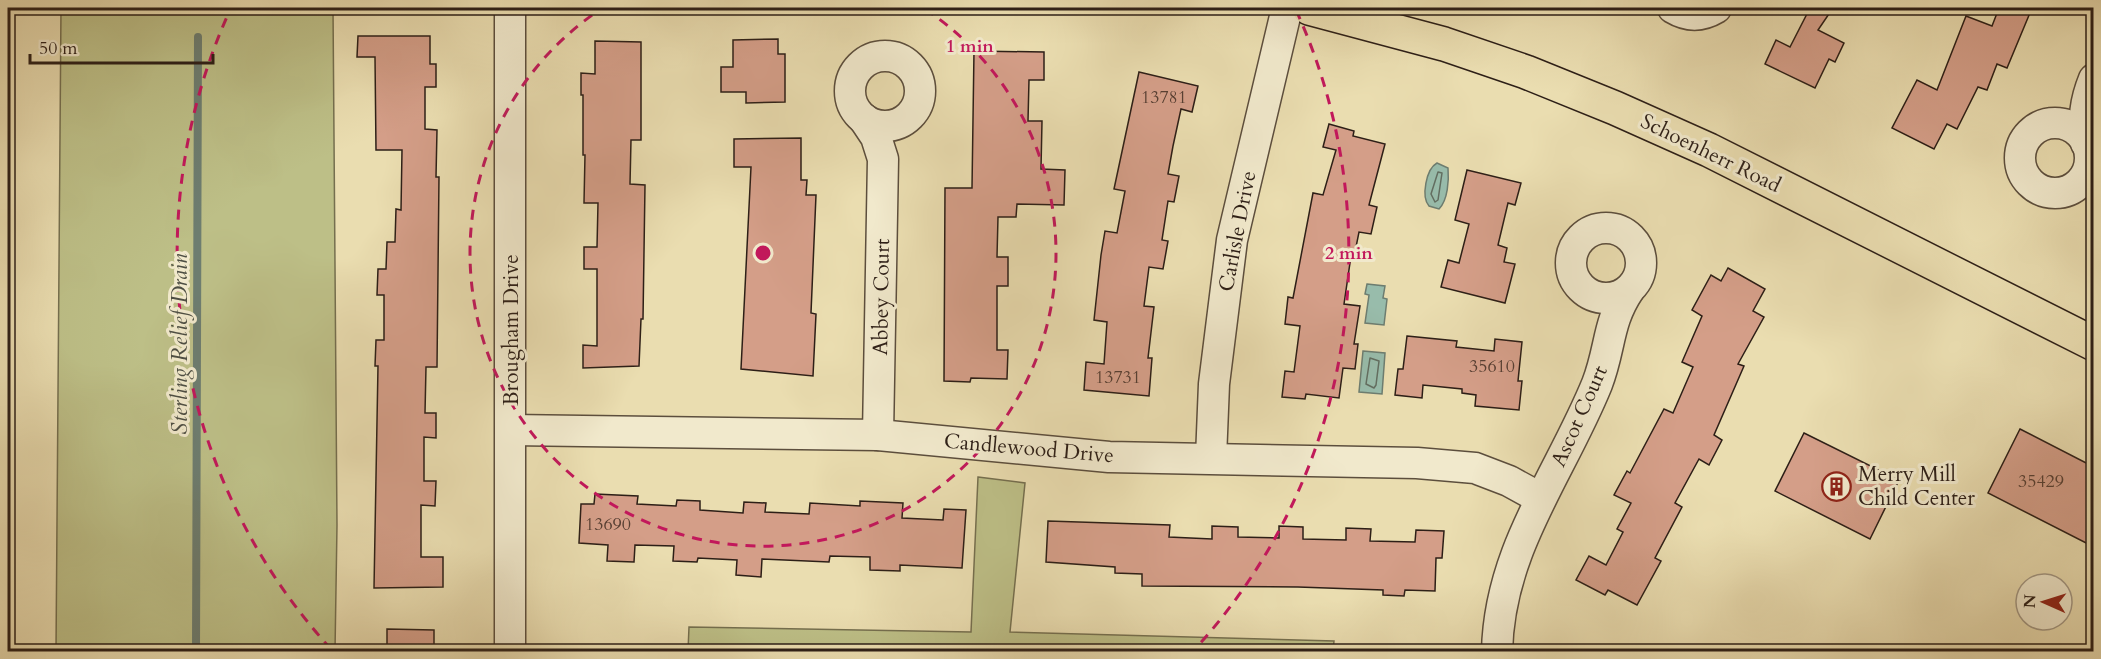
<svg xmlns="http://www.w3.org/2000/svg" width="2101" height="659" font-family="Cardo,serif">
<style>
.green{fill:#bdbf87;stroke:#756f4f;stroke-width:1.5}
.water{fill:#98bcab;stroke:#6d7d70;stroke-width:1.5}
.lines{fill:none;stroke-linecap:round;stroke-linejoin:round}
.shore{stroke:#626e61;stroke-width:1.5}
.stream{stroke:#6d7d70;stroke-width:8}
.building{fill:#d49e88;stroke:#2d1f17;stroke-width:1.5}
.minor-casing{stroke:#5c4e3d;stroke-width:33}
.major-casing{stroke:#2d1f17;stroke-width:36}
.minor{stroke:#f1e9cc;stroke-width:30}
.major{stroke:#eaddb0;stroke-width:33}
.ring{fill:none;stroke:#c2185b;stroke-width:3;stroke-dasharray:10 8}
.labels{text-anchor:middle;stroke-width:6;stroke-linejoin:round;paint-order:stroke}
.number-label{font-size:18px;fill:#573f33}
.street-label{font-size:21px;fill:#2d1f17;stroke:#f1e9cc}
.poi-label{font-size:21px;fill:#2d1f17;stroke:#f1e9cc;text-anchor:start}
.water-label{font-size:22px;font-style:italic;fill:#4d4e43;stroke:#f1e9cc}
.centre{fill:#c2185b;stroke:#f1e9cc;stroke-width:3}
.ring-label{font-size:18px;text-anchor:middle;font-weight:bold;fill:#c2185b;stroke:#f1e9cc;stroke-width:6;stroke-linejoin:round;paint-order:stroke}
</style>
<rect width="100%" height="100%" fill="#eaddb0"/>
<filter id="stains"><feTurbulence type="fractalNoise" baseFrequency=".00333" numOctaves="4"/><feColorMatrix values="0 0 0 0 .2 0 0 0 0 .09 0 0 0 0 .02 0 0 0 .5 -.17"/></filter>
<radialGradient id="worn" r=".72"><stop offset=".6" stop-color="#630" stop-opacity="0"/><stop offset="1" stop-color="#630" stop-opacity=".3"/></radialGradient>
<g class="green">
<polygon points="61,8 333,8 337,525 335,651 56,651"/>
<polygon points="978,477 1025,483 1010,632 1334,641 1333,651 688,651 689,627 971,632"/>
</g>
<g class="water">
<path d="M1437 163 1448 168C1449 180 1448 200 1439 209L1429 206C1421 197 1426 169 1437 163Z"/>
<polygon points="1367,284 1385,286 1383,298 1387,299 1384,325 1365,323 1369,295 1365,294"/>
<polygon points="1363,351 1385,353 1382,394 1359,392"/>
</g>
<g class="lines">
<g class="shore">
<polygon points="1438,172 1442,173 1438,200 1435,202 1431,194"/>
<polygon points="1370,358 1379,361 1376,385 1374,388 1366,384"/>
</g>
<polyline class="stream" points="196,652 198,37"/>
</g>
<g class="building">
<polygon points="1810,8 1833,8 1818,30 1844,43 1835,62 1829,59 1815,88 1765,64 1776,40 1790,47"/>
<polygon points="1999,8 2032,8 2007,68 1997,64 1987,90 1978,87 1957,129 1947,124 1934,149 1892,128 1917,80 1937,90 1966,16 1992,26"/>
<polygon points="358,36 430,36 430,64 436,64 436,87 425,87 425,129 437,130 436,177 439,177 437,367 426,367 425,413 436,413 436,438 424,437 424,481 436,481 435,506 421,505 421,557 443,557 443,587 374,588 378,366 375,366 376,340 384,340 384,295 377,295 378,269 386,269 387,242 395,242 396,209 401,210 402,150 376,150 375,57 357,57"/>
<polygon points="778,39 778,54 785,54 785,102 746,103 746,92 721,92 721,67 733,67 733,40"/>
<polygon points="595,41 641,42 641,140 631,140 630,184 645,185 643,319 641,319 639,366 583,368 583,345 597,346 597,269 584,269 584,247 597,247 598,203 584,203 585,155 583,155 583,95 581,95 581,73 595,74"/>
<polygon points="974,51 1044,52 1044,80 1029,80 1028,121 1042,121 1041,169 1065,170 1064,205 1017,204 1016,217 998,217 997,257 1008,257 1008,286 997,286 997,350 1008,350 1007,379 971,378 970,382 944,381 945,188 972,188"/>
<polygon points="1139,72 1198,86 1192,112 1181,109 1173,146 1168,174 1179,176 1174,202 1168,201 1162,240 1168,241 1163,269 1149,267 1144,306 1154,307 1148,358 1152,358 1149,396 1084,390 1086,362 1104,364 1107,322 1094,320 1101,255 1105,231 1117,233 1125,191 1114,189"/>
<polygon points="1329,124 1354,131 1353,136 1385,144 1369,205 1377,207 1371,234 1359,232 1354,257 1351,256 1344,304 1360,306 1354,344 1358,344 1355,369 1343,368 1339,398 1306,394 1305,399 1282,397 1285,371 1294,372 1300,326 1285,324 1288,297 1293,298 1313,193 1323,195 1336,150 1323,147"/>
<polygon points="801,138 801,180 807,180 806,195 816,195 811,313 816,314 813,376 741,369 751,167 734,167 734,139"/>
<polygon points="1467,170 1521,183 1515,205 1508,203 1498,245 1507,248 1504,262 1515,264 1505,303 1441,287 1448,260 1459,263 1469,224 1455,220"/>
<polygon points="1728,268 1765,289 1753,311 1764,317 1738,364 1744,366 1714,435 1722,440 1709,465 1699,459 1675,503 1682,507 1655,558 1661,561 1637,605 1608,590 1605,595 1576,580 1589,556 1606,565 1623,532 1617,529 1631,503 1614,495 1627,471 1630,473 1664,409 1673,413 1693,367 1682,362 1702,316 1692,310 1711,275 1721,281"/>
<polygon points="1407,336 1457,341 1456,347 1494,351 1495,339 1522,342 1518,381 1522,381 1519,410 1475,406 1476,395 1462,393 1462,389 1423,385 1422,398 1395,395 1398,369 1403,369"/>
<polygon points="2020,429 2094,467 2094,547 1988,493"/>
<polygon points="1804,433 1899,480 1870,539 1775,491"/>
<polygon points="595,494 638,496 637,504 676,506 677,500 700,501 700,510 743,513 744,502 766,503 765,512 809,514 810,503 860,506 860,501 903,503 902,518 943,520 944,509 966,510 962,568 900,565 900,571 870,570 870,557 830,556 829,562 762,559 761,577 736,575 737,560 698,558 697,562 673,561 674,546 635,545 634,562 607,561 608,545 579,543 581,504 594,504"/>
<polygon points="1048,521 1170,525 1169,537 1212,539 1212,526 1238,527 1238,537 1279,538 1279,526 1303,527 1303,539 1346,540 1346,528 1371,529 1370,541 1415,542 1416,530 1444,531 1442,558 1436,558 1435,591 1405,590 1404,596 1383,595 1383,590 1298,587 1142,586 1142,574 1115,573 1115,567 1046,562"/>
<polygon points="387,629 434,630 434,651 387,651"/>
</g>
<g class="lines">
<defs>
<g id="minor">
<polyline points="510,8 510,652"/>
<path d="M1673 8C1688 17 1701 17 1716 8"/>
<circle cx="885" cy="91" r="35"/>
<polyline points="864,119 876,137 883,159 878,435"/>
<circle cx="2055" cy="158" r="35"/>
<path d="M2086 143C2083 119 2085 101 2094 79"/>
<circle cx="1606" cy="263" r="35"/>
<polyline points="511,430 878,435 1109,457 1417,463 1475,468 1509,481 1540,498"/>
<polyline points="1211,458 1214,384 1232,240 1287,8"/>
<path d="M1497 652C1499 549 1560 475 1597 384 1611 348 1607 323 1629 290"/>
</g>
<polyline id="major" points="1309,8 1444,44 1526,72 1615,108 1709,150 2094,344"/>
</defs>
<use href="#minor" class="minor-casing"/>
<use href="#major" class="major-casing"/>
<use href="#minor" class="minor"/>
<use href="#major" class="major"/>
</g>
<g class="ring">
<path d="M925 9A293 293 0 1 1 601 9"/>
<path d="M331 649A586 586 0 0 1 230 10M1296 10A586 586 0 0 1 1195 649"/>
</g>
<defs>
<symbol id="building-ring" viewBox="-11 -11 22 22"><circle r="9.5" fill="#f1e9cc" stroke="#8f2418" stroke-width="1.5"/><path d="M-4-6H4V6H1V3H-1V6H-4ZM-2.5-4.3h1.7v1.8h-1.7ZM.8-4.3h1.7v1.8H.8ZM-2.5-1h1.7V.8h-1.7ZM.8-1h1.7V.8H.8Z" fill="#8f2418"/></symbol>
</defs>
<g fill-rule="evenodd">
<use href="#building-ring" x="1820" y="470" width="33" height="33"/>
</g>
<g class="labels">
<g class="number-label">
<text x="1164" y="103">13781</text>
<text x="1492" y="372">35610</text>
<text x="1118" y="383">13731</text>
<text x="2041" y="487">35429</text>
<text x="608" y="530">13690</text>
</g>
<g class="street-label">
<text transform="translate(1711 153) rotate(26)" y="7">Schoenherr Road</text>
<text transform="translate(1237 231) rotate(-79)" y="7">Carlisle Drive</text>
<text transform="translate(881 297) rotate(-89)" y="7">Abbey Court</text>
<text transform="translate(511 330) rotate(-90)" y="7">Brougham Drive</text>
<text transform="translate(1579 416) rotate(-66)" y="7">Ascot Court</text>
<text transform="translate(1029 448) rotate(5)" y="7">Candlewood Drive</text>
</g>
<g class="poi-label">
<text x="1858" y="481">Merry Mill<tspan x="1858" dy="24">Child Center</tspan></text>
</g>
<g class="water-label">
<text transform="translate(179 344) rotate(-90)" y="8">Sterling Relief Drain</text>
</g>
</g>
<circle cx="763" cy="253" r="9" class="centre"/>
<g class="ring-label">
<text x="970" y="52">1 min</text>
<text x="1349" y="259">2 min</text>
</g>
<rect width="2101" height="659" fill="none" stroke="#eaddb0" stroke-width="30"/>
<rect x="9" y="9" width="2083" height="641" fill="none" stroke="#2d1f17" stroke-width="3"/>
<rect x="15" y="15" width="2071" height="629" fill="none" stroke="#2d1f17" stroke-width="1.5"/>
<g transform="translate(2044 602) rotate(273)"><circle r="28" fill="#f1e9cc" stroke="#a39884" stroke-width="1.5"/>
<path d="M0-4.5L10 22L0 15L-10 22Z" fill="#8f2418"/>
<text y="-9" font-size="16" font-weight="bold" text-anchor="middle" fill="#2d1f17">N</text>
</g>
<path d="M30 54v9h183v-9" fill="none" stroke="#2d1f17" stroke-width="3"/>
<text x="39" y="54" font-size="18" fill="#2d1f17" stroke="#f1e9cc" stroke-width="4.5" paint-order="stroke">50 m</text>
<rect width="100%" height="100%" filter="url(#stains)"/>
<rect width="100%" height="100%" fill="url(#worn)"/>
</svg>
